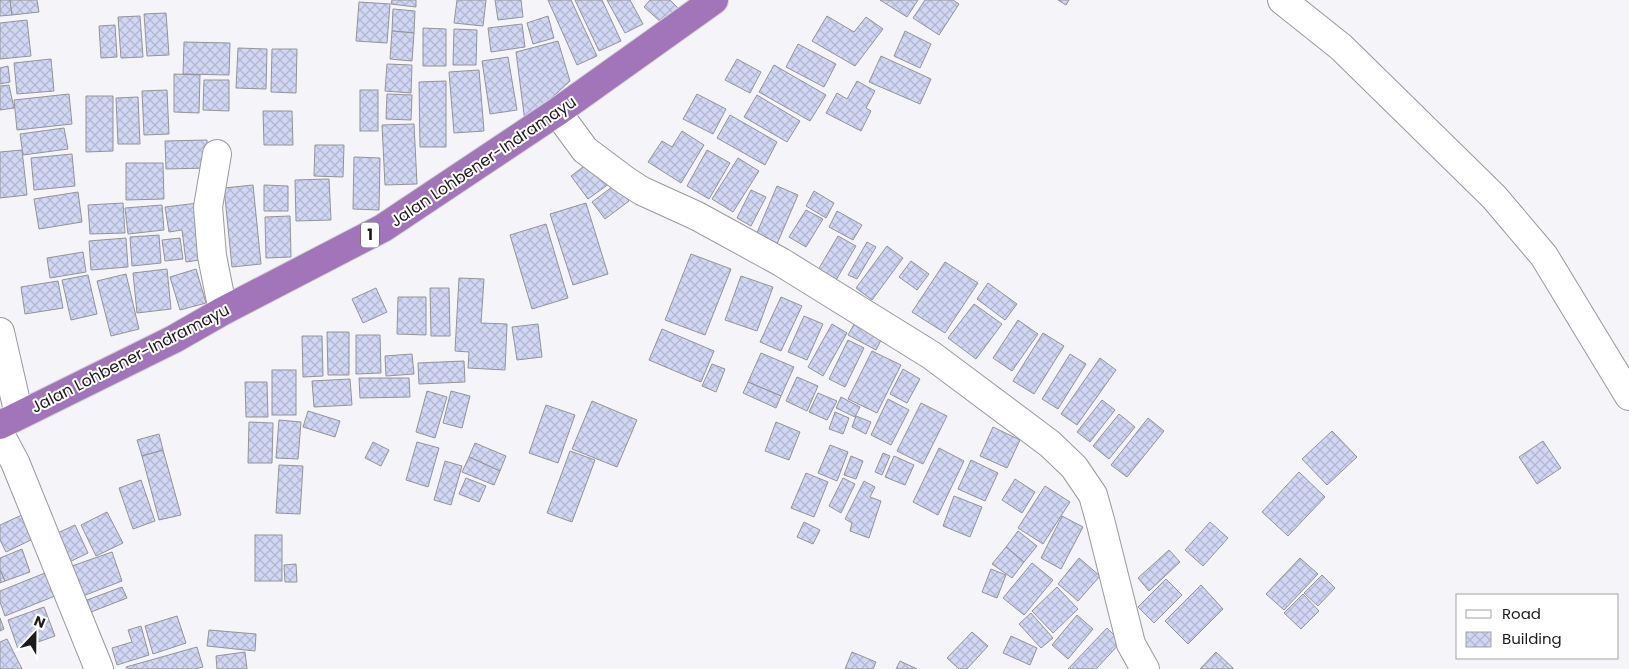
<svg xmlns="http://www.w3.org/2000/svg" width="1629" height="669" font-family="Poppins,sans-serif">
<style>
.building{fill:url(#building-cross-hatch);stroke:#939498}
.lines{fill:none;stroke-linecap:round;stroke-linejoin:round}
.minor-casing{stroke:#9a999d;stroke-width:30}
.highway-casing{stroke:#d1d1d2;stroke-width:30}
.minor{stroke:#fff;stroke-width:28}
.highway{stroke:#a274ba;stroke-width:28}
.labels{text-anchor:middle;stroke-width:4;stroke-linejoin:round;paint-order:stroke}
.shield{fill:#fff;stroke:#5f5f60;stroke-width:1}
.shield-label{font-size:15px;font-weight:bold;fill:#1b1a1c}
.street-label{font-size:16px;fill:#1b1a1c;stroke:#fff}
</style>
<defs>
<pattern id="building-cross-hatch" width="8" height="8" patternUnits="userSpaceOnUse" patternTransform="scale(1.25)"><rect width="8" height="8" fill="#d0d6f3"/><path d="M0 0l8 8M0 8l8-8" fill="none" stroke="#b2b7d0"/></pattern>
</defs>
<rect width="100%" height="100%" fill="#f5f4f9"/>
<g class="building">
<polygon points="0,0 10,0 12,15 0,16"/>
<polygon points="10,0 37,0 39,12 12,15"/>
<polygon points="392,0 416,0 416,7 391,4"/>
<polygon points="457,0 486,0 483,26 454,23"/>
<polygon points="495,0 521,0 523,17 498,20"/>
<polygon points="548,0 571,0 597,56 577,65"/>
<polygon points="575,0 602,0 621,41 599,51"/>
<polygon points="607,0 630,0 643,24 625,33"/>
<polygon points="650,0 670,0 678,8 663,24 644,7"/>
<polygon points="880,0 918,0 907,17"/>
<polygon points="925,0 953,0 959,4 939,35 913,18"/>
<polygon points="1058,0 1069,0 1066,5"/>
<polygon points="359,2 390,4 387,43 356,41"/>
<polygon points="393,9 415,11 414,33 392,31"/>
<polygon points="166,13 169,55 147,56 144,14"/>
<polygon points="140,16 143,57 121,58 118,17"/>
<polygon points="548,16 554,38 533,44 527,23"/>
<polygon points="827,16 854,32 866,17 883,29 855,66 812,41"/>
<polygon points="27,20 31,56 0,59 0,23"/>
<polygon points="522,24 525,47 491,52 488,28"/>
<polygon points="115,25 117,57 101,58 99,26"/>
<polygon points="423,28 446,29 446,66 423,66"/>
<polygon points="454,29 477,30 476,65 453,65"/>
<polygon points="392,31 414,33 412,61 390,59"/>
<polygon points="905,31 931,44 920,68 894,56"/>
<polygon points="558,41 570,81 525,122 516,52"/>
<polygon points="184,42 230,43 229,75 183,74"/>
<polygon points="798,44 836,64 824,87 786,67"/>
<polygon points="238,48 267,49 266,89 236,88"/>
<polygon points="272,49 297,49 296,93 271,92"/>
<polygon points="881,56 931,79 920,104 869,82"/>
<polygon points="508,57 517,110 490,114 482,61"/>
<polygon points="51,59 54,91 17,94 14,63"/>
<polygon points="737,59 761,72 750,93 725,80"/>
<polygon points="387,64 412,65 411,93 385,91"/>
<polygon points="774,65 826,95 810,121 759,92"/>
<polygon points="8,66 10,82 0,84 0,68"/>
<polygon points="479,70 484,131 454,133 449,72"/>
<polygon points="174,74 200,75 199,113 174,112"/>
<polygon points="204,80 229,80 229,111 203,110"/>
<polygon points="446,81 446,147 420,147 419,82"/>
<polygon points="857,81 875,91 866,108 871,111 861,131 826,113 837,93 847,99"/>
<polygon points="9,85 14,108 0,110 0,86"/>
<polygon points="167,90 169,134 144,135 142,91"/>
<rect x="360" y="90" width="18" height="41"/>
<polygon points="69,94 72,124 17,130 14,100"/>
<polygon points="387,94 412,95 411,120 386,119"/>
<polygon points="697,94 726,109 713,134 683,119"/>
<polygon points="757,95 800,121 787,142 744,117"/>
<polygon points="86,96 113,96 113,151 86,152"/>
<polygon points="138,97 140,144 118,144 116,98"/>
<polygon points="263,111 292,111 293,145 264,145"/>
<polygon points="730,115 777,142 765,165 717,138"/>
<polygon points="414,124 417,184 385,185 382,125"/>
<polygon points="64,128 68,149 23,155 20,134"/>
<polygon points="682,131 704,145 681,183 648,162 662,141 672,147"/>
<polygon points="207,140 208,168 166,169 165,141"/>
<polygon points="315,145 344,145 343,177 314,176"/>
<polygon points="22,150 27,195 0,198 0,152"/>
<polygon points="707,150 730,163 709,199 687,186"/>
<polygon points="72,154 75,186 34,190 31,158"/>
<polygon points="354,157 380,158 379,210 353,209"/>
<polygon points="595,158 613,181 588,199 571,176"/>
<polygon points="738,158 759,171 733,212 712,199"/>
<polygon points="126,163 163,163 164,199 126,200"/>
<polygon points="329,179 331,220 296,221 295,180"/>
<polygon points="616,184 629,201 605,219 592,202"/>
<polygon points="253,185 261,264 232,267 224,188"/>
<polygon points="264,185 288,186 288,211 264,211"/>
<polygon points="777,186 798,195 777,244 756,235"/>
<polygon points="751,190 766,197 751,226 737,218"/>
<polygon points="814,191 834,203 826,218 806,206"/>
<polygon points="78,192 82,222 39,229 34,199"/>
<polygon points="123,203 125,233 90,234 88,205"/>
<polygon points="198,203 206,259 186,262 182,230 169,232 165,207"/>
<polygon points="586,203 608,274 573,285 550,214"/>
<polygon points="162,205 164,230 128,234 125,208"/>
<polygon points="806,210 823,219 806,247 789,237"/>
<polygon points="837,211 862,225 853,240 829,227"/>
<polygon points="290,216 291,257 266,258 265,217"/>
<polygon points="546,224 568,298 532,309 510,235"/>
<polygon points="159,235 161,263 132,266 130,237"/>
<polygon points="838,236 856,246 836,280 818,270"/>
<polygon points="126,238 128,267 91,270 89,241"/>
<polygon points="180,238 183,259 165,261 162,240"/>
<polygon points="867,242 876,247 857,279 848,275"/>
<polygon points="887,246 903,258 872,300 856,288"/>
<polygon points="83,252 86,272 50,278 47,258"/>
<polygon points="691,254 731,269 705,335 665,320"/>
<polygon points="911,261 929,274 917,290 899,277"/>
<polygon points="945,262 978,283 945,333 912,312"/>
<polygon points="167,269 171,309 137,313 133,273"/>
<polygon points="196,269 206,303 180,310 170,277"/>
<polygon points="126,274 139,329 111,336 97,281"/>
<polygon points="88,275 97,314 71,320 62,280"/>
<polygon points="741,276 773,287 757,331 725,320"/>
<polygon points="459,278 484,279 481,323 507,324 505,370 468,368 469,352 455,351"/>
<polygon points="58,281 63,308 25,314 21,287"/>
<polygon points="988,283 1017,304 1005,320 977,299"/>
<polygon points="376,288 387,312 363,323 352,299"/>
<polygon points="430,288 449,288 450,336 431,336"/>
<polygon points="398,297 426,297 426,335 397,334"/>
<polygon points="781,297 802,306 781,351 760,342"/>
<polygon points="974,304 1002,324 976,359 948,338"/>
<polygon points="804,316 823,324 807,360 788,352"/>
<polygon points="857,319 884,334 876,350 848,335"/>
<polygon points="1018,320 1038,334 1012,371 993,358"/>
<polygon points="538,324 542,357 517,360 512,327"/>
<polygon points="832,324 847,333 823,376 808,367"/>
<polygon points="662,329 714,351 701,382 649,360"/>
<polygon points="327,332 349,332 349,375 328,375"/>
<polygon points="1043,333 1064,346 1034,394 1013,381"/>
<polygon points="356,335 380,335 381,373 356,374"/>
<polygon points="302,336 322,336 323,376 303,377"/>
<polygon points="848,340 864,348 845,387 829,379"/>
<polygon points="872,351 901,365 877,413 848,399"/>
<polygon points="761,353 794,367 781,396 748,382"/>
<polygon points="412,354 414,374 386,376 385,356"/>
<polygon points="1070,354 1086,364 1058,409 1042,399"/>
<polygon points="1100,358 1116,370 1077,425 1061,414"/>
<polygon points="464,361 465,382 419,384 418,363"/>
<polygon points="712,364 725,369 716,392 702,386"/>
<polygon points="903,369 920,379 907,403 890,394"/>
<rect x="272" y="370" width="24" height="45"/>
<polygon points="797,377 818,386 807,411 786,401"/>
<polygon points="359,378 409,378 410,397 360,398"/>
<polygon points="350,379 352,405 314,407 312,381"/>
<polygon points="245,382 267,382 268,417 246,417"/>
<polygon points="748,382 781,396 776,408 743,393"/>
<polygon points="427,391 447,397 435,438 416,432"/>
<polygon points="451,391 470,396 462,428 443,423"/>
<polygon points="818,393 837,401 827,420 809,412"/>
<polygon points="841,397 860,407 855,417 836,408"/>
<polygon points="888,399 909,410 891,445 871,435"/>
<polygon points="1102,400 1115,410 1090,442 1077,432"/>
<polygon points="592,401 637,420 617,467 572,449"/>
<polygon points="921,403 947,416 923,464 897,451"/>
<polygon points="546,405 575,415 558,463 529,453"/>
<polygon points="308,411 340,421 335,437 303,427"/>
<polygon points="835,412 849,418 843,434 829,429"/>
<polygon points="1119,414 1135,427 1109,459 1093,446"/>
<polygon points="856,416 871,422 866,434 852,427"/>
<polygon points="1148,418 1164,431 1127,477 1111,465"/>
<polygon points="279,420 301,422 298,459 276,458"/>
<polygon points="249,422 273,423 272,463 248,463"/>
<polygon points="776,422 800,432 789,460 765,451"/>
<polygon points="993,427 1020,440 1007,468 980,456"/>
<polygon points="1332,431 1357,457 1327,485 1302,459"/>
<polygon points="159,434 163,450 142,456 137,440"/>
<polygon points="1543,441 1561,468 1537,484 1519,457"/>
<polygon points="373,442 389,450 381,466 365,458"/>
<polygon points="417,442 439,448 428,487 406,480"/>
<polygon points="475,443 506,456 500,471 469,457"/>
<polygon points="830,445 848,452 837,481 818,473"/>
<polygon points="939,448 964,461 938,515 913,502"/>
<polygon points="163,450 181,515 159,520 142,456"/>
<polygon points="570,451 595,460 572,522 547,513"/>
<polygon points="883,453 890,456 882,475 875,472"/>
<polygon points="851,456 863,461 856,479 844,475"/>
<polygon points="894,456 914,465 905,485 885,477"/>
<polygon points="469,457 500,471 494,485 462,472"/>
<polygon points="971,460 998,473 985,501 958,489"/>
<polygon points="445,461 462,466 451,505 434,500"/>
<polygon points="279,465 303,466 300,514 276,513"/>
<polygon points="1299,472 1325,497 1288,536 1262,512"/>
<polygon points="806,473 828,482 814,517 791,508"/>
<polygon points="466,478 486,486 479,502 459,494"/>
<polygon points="843,478 855,484 841,513 829,506"/>
<polygon points="1015,479 1035,492 1022,513 1002,500"/>
<polygon points="141,480 155,521 133,529 119,488"/>
<polygon points="864,481 875,487 870,497 881,501 869,538 850,531 852,523 845,519"/>
<polygon points="1045,486 1070,502 1043,544 1018,528"/>
<polygon points="954,496 982,507 970,537 943,526"/>
<polygon points="107,512 123,543 96,556 81,525"/>
<polygon points="24,514 35,538 6,552 0,540 0,525"/>
<polygon points="1062,516 1083,527 1061,569 1041,558"/>
<polygon points="804,522 820,530 813,544 797,537"/>
<polygon points="1210,522 1228,538 1203,566 1185,550"/>
<polygon points="75,525 88,553 65,564 51,536"/>
<polygon points="1018,531 1037,546 1024,562 1006,547"/>
<rect x="255" y="535" width="27" height="46"/>
<polygon points="1006,547 1024,562 1012,578 992,564"/>
<polygon points="22,549 30,572 5,581 0,570 0,558"/>
<polygon points="1169,550 1180,562 1149,591 1138,578"/>
<polygon points="112,552 122,581 83,596 72,566"/>
<polygon points="1079,558 1100,576 1078,601 1058,584"/>
<polygon points="1300,558 1318,574 1284,610 1266,594"/>
<polygon points="1032,563 1053,580 1024,615 1003,598"/>
<polygon points="296,564 297,582 285,582 284,565"/>
<polygon points="991,569 1006,575 997,598 982,592"/>
<polygon points="0,570 5,581 0,583"/>
<polygon points="50,571 60,594 5,616 0,602 0,591"/>
<polygon points="1322,575 1335,588 1318,606 1304,593"/>
<polygon points="1166,579 1182,595 1154,623 1138,607"/>
<polygon points="1201,585 1223,609 1188,644 1165,621"/>
<polygon points="122,587 127,598 91,612 87,600"/>
<polygon points="1057,587 1078,609 1053,633 1032,611"/>
<polygon points="1303,594 1319,611 1301,629 1284,613"/>
<polygon points="44,607 55,636 18,649 8,620"/>
<polygon points="1031,613 1053,638 1041,648 1019,624"/>
<polygon points="1077,615 1093,629 1068,659 1052,645"/>
<polygon points="177,616 186,643 153,654 145,626"/>
<polygon points="0,618 4,629 0,631"/>
<polygon points="141,626 149,655 117,665 112,648 132,642 128,630"/>
<polygon points="1107,628 1121,642 1096,669 1068,669"/>
<polygon points="209,630 256,634 255,651 207,646"/>
<polygon points="972,632 988,646 967,669 959,669 947,658"/>
<polygon points="1011,636 1037,648 1030,665 1003,653"/>
<polygon points="7,639 22,669 0,669 0,642"/>
<polygon points="197,647 203,667 195,669 127,669 126,667"/>
<polygon points="245,652 247,669 217,669 216,656"/>
<polygon points="852,652 876,662 873,669 845,669"/>
<polygon points="1216,652 1233,668 1233,669 1200,669"/>
<polygon points="900,661 917,669 896,669"/>
</g>
<g class="lines">
<defs>
<g id="minor">
<polyline points="1282,0 1341,47 1494,197 1544,256 1629,396"/>
<polyline points="557,112 585,150 625,180 642,191 697,216 781,262 931,355 1050,444 1074,467 1093,495 1100,520 1131,644 1145,669"/>
<polyline points="217,154 208,207 212,256 223,311"/>
<polyline points="0,332 19,415"/>
<polyline points="0,434 15,462 99,669"/>
</g>
<polyline id="highway" points="0,425 174,339 223,311 383,228 557,112 714,0"/>
</defs>
<use href="#minor" class="minor-casing"/>
<use href="#highway" class="highway-casing"/>
<use href="#minor" class="minor"/>
<use href="#highway" class="highway"/>
</g>
<g class="labels">
<rect class="shield" x="361" y="222.5" width="18" height="25" rx="4"/>
<g class="shield-label">
<text x="370" y="240">1</text>
</g>
<g class="street-label">
<text transform="translate(483 161) rotate(-34)" y="6">Jalan Lohbener-Indramayu</text>
<text transform="translate(130 358) rotate(-27)" y="6">Jalan Lohbener-Indramayu</text>
</g>
</g>
<rect x="1456" y="594" width="162" height="65" fill="#ffffff" stroke="#a4a3a4"/>
<rect x="1466" y="610" width="25" height="8" fill="#ffffff" stroke="#a4a3a4"/>
<text x="1502" y="619" font-size="15" fill="#1b1a1c">Road</text>
<rect x="1466" y="632" width="25" height="15" fill="url(#building-cross-hatch)" stroke="#a4a3a4"/>
<text x="1502" y="644" font-size="15" fill="#1b1a1c">Building</text>
<g transform="translate(35 634) rotate(22)" stroke="#ffffff" stroke-width="4" paint-order="stroke">
<path d="M0-4L9 19L0 12L-9 19Z" fill="#1b1a1c"/>
<text y="-8" font-size="14" font-weight="bold" text-anchor="middle" fill="#1b1a1c">N</text>
</g>
</svg>
